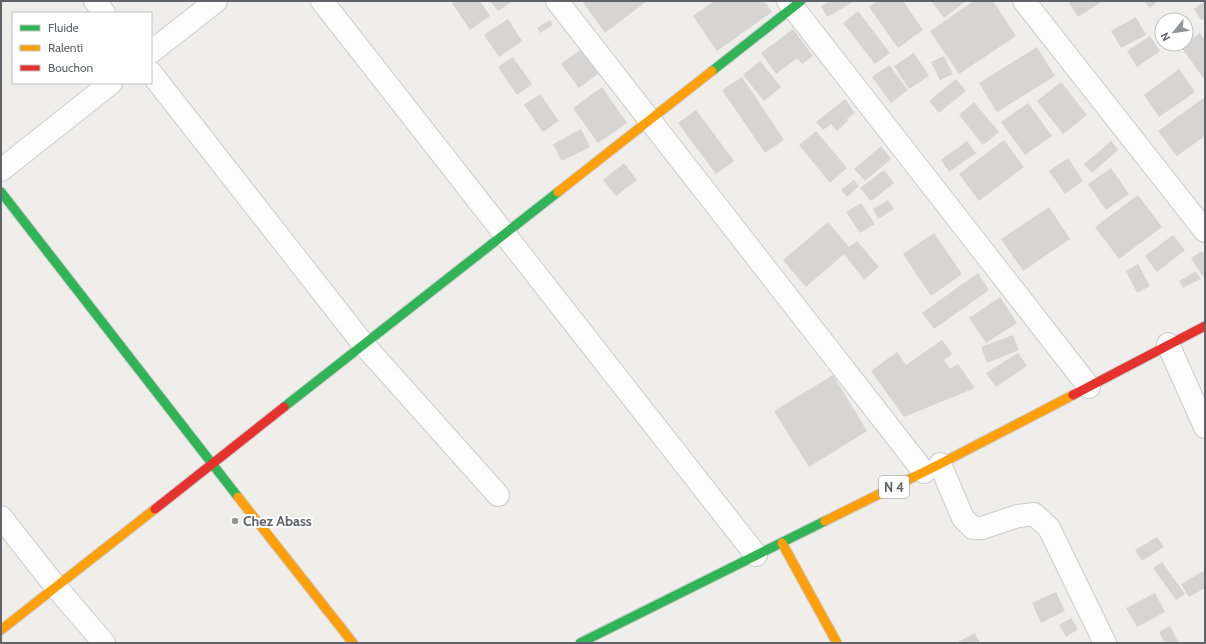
<svg xmlns="http://www.w3.org/2000/svg" width="1206" height="644" font-family="Cabin,sans-serif">
<style>
.building{fill:#d6d5d3}
.lines{fill:none;stroke-linecap:round;stroke-linejoin:round}
.street-casing{stroke:#cbcccc;stroke-width:24}
.fast-casing{stroke:#cacacb;stroke-width:11}
.slow-casing{stroke:#cacacb;stroke-width:11}
.jam-casing{stroke:#cacacb;stroke-width:11}
.street{stroke:#fdfcfc;stroke-width:22}
.fast{stroke:#30b455;stroke-width:9}
.slow{stroke:#ff9f0a;stroke-width:9}
.jam{stroke:#e5322d;stroke-width:9}
.poi-dot{fill:#919496;stroke:#fff;stroke-width:1.5}
.labels{text-anchor:middle;stroke-width:4;stroke-linejoin:round;paint-order:stroke}
.shield{fill:#fff;stroke:#8f9295;stroke-width:1}
.shield-label{font-size:13px;font-weight:bold;fill:#5f6368}
.poi-label{font-size:14px;font-weight:bold;fill:#5f6368;stroke:#fff;text-anchor:start}
</style>
<rect width="100%" height="100%" fill="#efeeea"/>
<g class="building">
<polygon points="454,1 480,1 490,16 470,30 452,3"/>
<polygon points="490,1 513,1 498,11"/>
<polygon points="582,1 647,1 605,33"/>
<polygon points="714,1 764,1 772,12 717,51 693,16"/>
<polygon points="830,1 853,1 853,2 827,17 821,6"/>
<polygon points="877,1 903,1 923,30 898,48 869,7"/>
<polygon points="931,1 966,1 944,18"/>
<polygon points="974,1 993,1 1016,36 959,74 930,31"/>
<polygon points="1068,1 1103,1 1078,17"/>
<polygon points="1144,1 1158,1 1150,8"/>
<polygon points="1205,1 1205,18 1201,20 1194,9"/>
<polygon points="858,11 890,53 875,64 843,23"/>
<polygon points="1136,17 1146,35 1121,48 1111,31"/>
<polygon points="508,19 522,41 499,57 484,35"/>
<polygon points="550,20 553,25 540,33 537,28"/>
<polygon points="793,29 813,56 802,64 797,58 776,74 761,53"/>
<polygon points="1200,33 1205,40 1205,80 1181,47 1186,44"/>
<polygon points="1150,36 1160,51 1137,67 1127,51"/>
<polygon points="1037,47 1055,76 997,112 979,83"/>
<polygon points="581,49 598,74 579,88 561,64"/>
<polygon points="914,53 929,76 909,89 894,66"/>
<polygon points="944,56 953,74 940,80 931,62"/>
<polygon points="513,57 532,84 517,95 498,67"/>
<polygon points="760,61 781,87 764,101 743,75"/>
<polygon points="889,65 908,90 891,103 872,77"/>
<polygon points="1179,69 1195,92 1159,117 1144,95"/>
<polygon points="742,77 784,140 765,153 722,90"/>
<polygon points="956,79 966,91 939,113 929,101"/>
<polygon points="1061,82 1087,115 1063,134 1037,101"/>
<polygon points="602,87 627,123 598,143 573,108"/>
<polygon points="540,94 559,121 543,132 524,105"/>
<polygon points="1205,97 1205,136 1177,156 1158,131"/>
<polygon points="845,99 855,113 847,119 848,121 837,131 831,124 823,130 816,122"/>
<polygon points="974,102 999,132 983,145 959,115"/>
<polygon points="1028,103 1052,136 1025,155 1001,122"/>
<polygon points="696,110 734,161 716,174 678,123"/>
<polygon points="581,129 590,147 562,161 553,144"/>
<polygon points="816,131 847,168 830,183 799,145"/>
<polygon points="1004,140 1024,167 979,201 959,174"/>
<polygon points="967,141 976,153 949,172 941,160"/>
<polygon points="1111,141 1118,150 1092,173 1084,164"/>
<polygon points="881,146 891,159 865,181 854,169"/>
<polygon points="1068,158 1083,181 1065,194 1049,171"/>
<polygon points="624,163 637,180 616,196 603,180"/>
<polygon points="1111,168 1129,194 1106,210 1088,184"/>
<polygon points="884,170 894,183 871,201 860,188"/>
<polygon points="854,180 859,186 847,197 841,190"/>
<polygon points="1138,195 1162,227 1119,259 1095,227"/>
<polygon points="888,200 894,209 878,219 873,209"/>
<polygon points="861,203 875,224 860,233 846,212"/>
<polygon points="1049,207 1070,239 1023,271 1001,239"/>
<polygon points="828,222 849,247 857,241 879,267 864,280 844,254 806,287 783,260"/>
<polygon points="934,233 962,274 931,296 903,254"/>
<polygon points="1173,235 1185,250 1157,272 1145,256"/>
<polygon points="1202,251 1205,256 1205,276 1203,277 1191,258"/>
<polygon points="1138,264 1150,286 1137,293 1126,271"/>
<polygon points="1196,271 1201,279 1183,288 1179,281"/>
<polygon points="978,273 989,290 934,329 922,313"/>
<polygon points="1000,297 1017,323 986,343 969,318"/>
<polygon points="1013,335 1019,350 987,363 981,347"/>
<polygon points="942,340 952,354 944,360 950,369 958,364 975,388 904,417 871,371 897,352 906,365"/>
<polygon points="1018,353 1027,366 996,387 986,373"/>
<polygon points="833,375 867,431 809,467 774,411"/>
<polygon points="1157,537 1164,547 1142,561 1135,550"/>
<polygon points="1162,562 1185,594 1176,600 1153,568"/>
<polygon points="1205,570 1205,588 1189,597 1181,584"/>
<polygon points="1056,592 1065,611 1041,623 1032,603"/>
<polygon points="1155,593 1165,612 1137,627 1126,608"/>
<polygon points="1071,618 1078,629 1066,637 1059,625"/>
<polygon points="1170,626 1179,643 1165,643 1159,632"/>
<polygon points="975,633 980,643 956,643"/>
</g>
<g class="lines">
<defs>
<g id="street">
<polyline points="95,1 104,13"/>
<polyline points="322,1 756,555"/>
<polyline points="557,1 924,472"/>
<polyline points="788,1 1089,387"/>
<polyline points="1024,1 1205,231"/>
<polyline points="151,52 216,1"/>
<polyline points="151,73 364,345 498,495"/>
<polyline points="1,170 111,83"/>
<polyline points="1168,344 1205,427"/>
<polyline points="940,464 963,518 973,528 982,528 1018,516 1034,514 1049,528 1105,643"/>
<polyline points="1,517 56,587 104,643"/>
</g>
<g id="fast">
<polyline points="712,71 801,1"/>
<polyline points="1,192 238,497"/>
<polyline points="284,407 558,192"/>
<polyline points="580,643 825,521"/>
</g>
<g id="slow">
<polyline points="558,192 712,71"/>
<polyline points="238,497 353,643"/>
<polyline points="825,521 940,464 1073,395"/>
<polyline points="782,543 837,643"/>
<polyline points="1,630 155,509"/>
</g>
<g id="jam">
<polyline points="1073,395 1205,326"/>
<polyline points="155,509 284,407"/>
</g>
</defs>
<use href="#street" class="street-casing"/>
<use href="#fast" class="fast-casing"/>
<use href="#slow" class="slow-casing"/>
<use href="#jam" class="jam-casing"/>
<use href="#street" class="street"/>
<use href="#fast" class="fast"/>
<use href="#slow" class="slow"/>
<use href="#jam" class="jam"/>
</g>
<circle class="poi-dot" cx="235" cy="521" r="4"/>
<g class="labels">
<rect class="shield" x="879" y="476" width="30" height="22" rx="3"/>
<g class="shield-label">
<text x="894" y="492">N 4</text>
</g>
<g class="poi-label">
<text x="243" y="526">Chez Abass</text>
</g>
</g>
<rect width="1206" height="644" fill="none" stroke="#5f6368" stroke-width="4"/>
<rect x="12" y="12" width="140" height="72" fill="#ffffff" stroke="#bfc1c3"/>
<rect x="20" y="25" width="20" height="6" fill="#30b455" stroke="#bfc1c3"/>
<text x="48" y="32" font-size="12" fill="#5f6368">Fluide</text>
<rect x="20" y="45" width="20" height="6" fill="#ff9f0a" stroke="#bfc1c3"/>
<text x="48" y="52" font-size="12" fill="#5f6368">Ralenti</text>
<rect x="20" y="65" width="20" height="6" fill="#e5322d" stroke="#bfc1c3"/>
<text x="48" y="72" font-size="12" fill="#5f6368">Bouchon</text>
<g transform="translate(1174 32) rotate(241)"><circle r="19" fill="#ffffff" stroke="#bfc1c3"/>
<path d="M0-3L7 15L0 10L-7 15Z" fill="#919496"/>
<text y="-6" font-size="11" font-weight="bold" text-anchor="middle" fill="#5f6368">N</text>
</g>
</svg>
